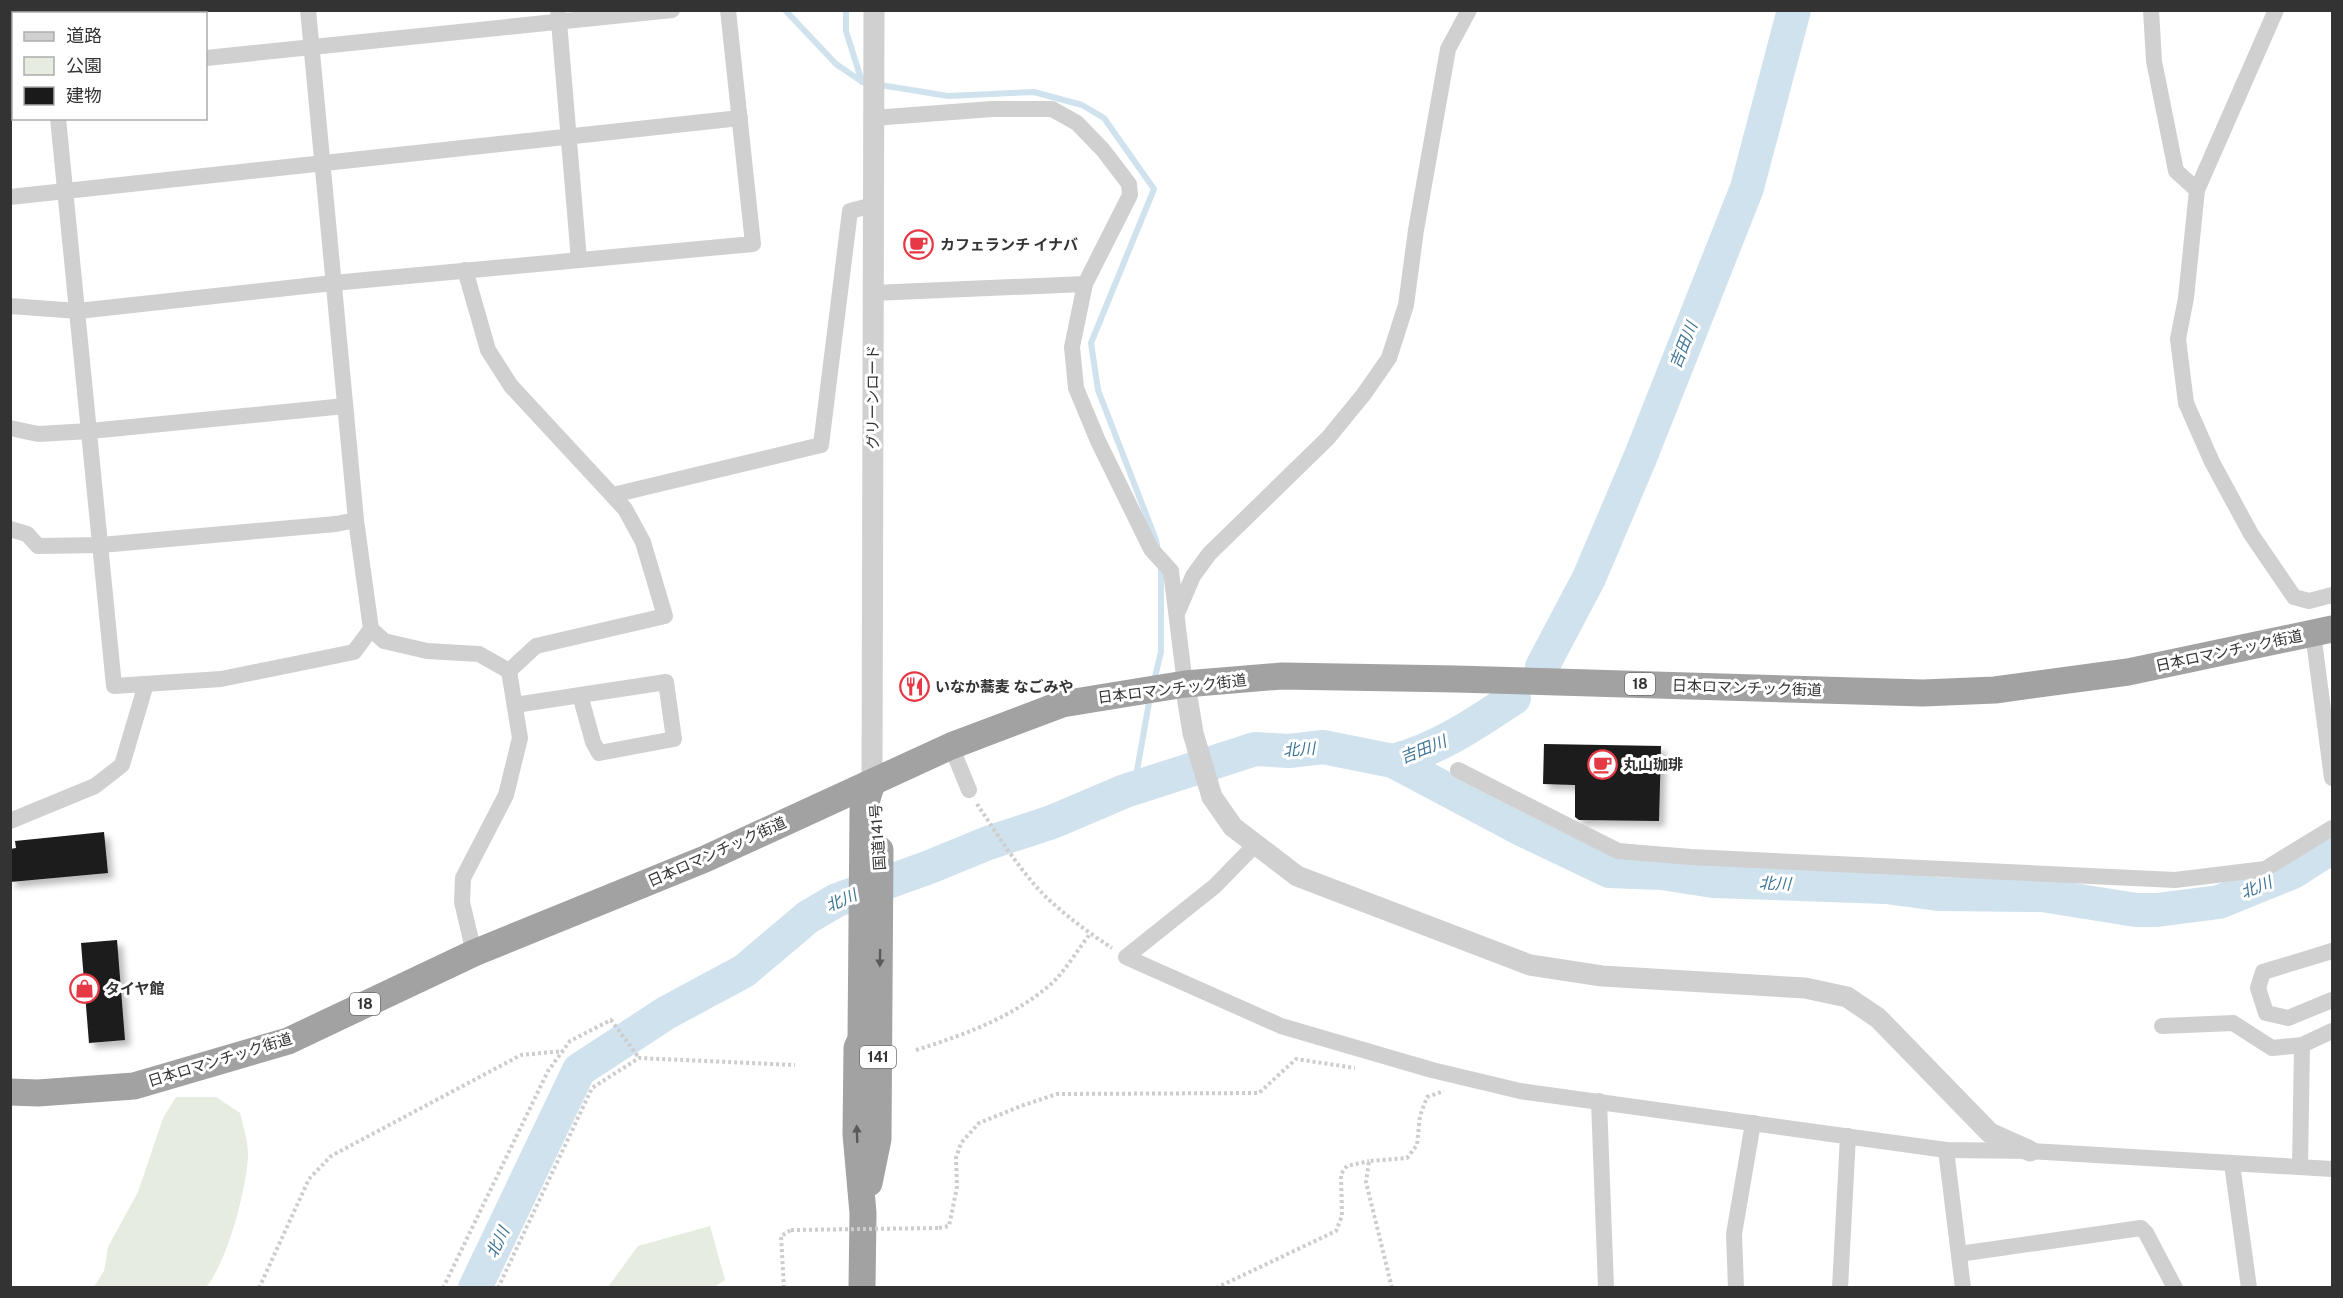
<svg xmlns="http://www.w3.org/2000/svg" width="2343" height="1298" font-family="'Public Sans','Noto Sans JP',sans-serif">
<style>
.green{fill:#e6ecdf}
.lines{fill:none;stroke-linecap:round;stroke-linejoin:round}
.stream{stroke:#cfe2ee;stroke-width:6}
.river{stroke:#cfe2ee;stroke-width:34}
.building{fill:#1a1a1a;filter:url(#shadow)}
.path{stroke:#cdcdcd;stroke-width:4;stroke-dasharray:3 3;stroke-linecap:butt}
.minor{stroke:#d0d0d0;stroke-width:16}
.tertiary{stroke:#d0d0d0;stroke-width:21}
.trunk{stroke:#a2a2a2;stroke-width:27}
.path-bridge{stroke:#cdcdcd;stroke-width:4;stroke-dasharray:3 3;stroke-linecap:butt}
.oneway{fill:#5a5a5a}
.labels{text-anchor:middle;stroke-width:6;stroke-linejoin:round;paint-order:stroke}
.shield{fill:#fff;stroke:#707070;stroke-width:1.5}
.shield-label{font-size:14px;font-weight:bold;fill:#333}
.poi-label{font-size:15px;font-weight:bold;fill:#333;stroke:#fff;text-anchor:start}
.street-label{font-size:15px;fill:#333;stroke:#fff}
.water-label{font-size:16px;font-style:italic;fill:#3f7597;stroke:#fff}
</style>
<defs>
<filter id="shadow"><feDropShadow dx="5.5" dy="5.5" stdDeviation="3" flood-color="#0004"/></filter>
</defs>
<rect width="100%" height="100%" fill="#fff"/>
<g class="green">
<path d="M176 1097H216L240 1113C243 1126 248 1141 248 1155 247 1188 227 1263 206 1287H94L104 1271 108 1247 138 1192 163 1118Z"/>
<polygon points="710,1226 725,1280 714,1287 608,1287 638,1246"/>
</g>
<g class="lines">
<g class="stream">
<polyline points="785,10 836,64 861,81"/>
<polyline points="846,10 846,31 862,82 948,96 1034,92 1082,105 1104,118 1154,189 1091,343 1098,390 1156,540 1158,550"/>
<polyline points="1154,681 1161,652 1161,566"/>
<polyline points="1125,791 1135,782 1150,697"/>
</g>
<g class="river">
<polyline points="1542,667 1589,578 1640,458 1747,188 1794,10"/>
<path d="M1393 761C1438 749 1475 724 1514 698"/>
<polyline points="475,1288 579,1070 666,1013 744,971 808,917 837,900 927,868 988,843 1052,822 1125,791 1255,749 1289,751 1323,747 1393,761 1521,829 1609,871 1662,873 1713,881 1886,887 1938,894 2042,895 2136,910 2157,910 2219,902 2293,872 2332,847"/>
</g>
</g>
<g class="building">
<polygon points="1544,744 1661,746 1659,821 1579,820 1575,817 1575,785 1543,784"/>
<polygon points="104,832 108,873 10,882 10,849 16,848 15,841"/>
<polygon points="117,940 125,1040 89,1043 81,943"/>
</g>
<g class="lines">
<g class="path">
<path d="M977 804C998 835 1019 870 1046 897 1066 916 1089 933 1112 948"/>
<path d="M916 1050C964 1035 1011 1018 1050 985 1064 973 1078 949 1090 934"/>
<polyline points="939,1228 949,1226 957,1187 956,1158 961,1143 979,1123 1021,1106 1057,1094 1259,1093 1296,1059 1355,1068"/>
<polyline points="259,1288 309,1179 331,1156 521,1055 563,1051"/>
<polyline points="443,1288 548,1071 570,1041 611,1020 639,1058"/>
<polyline points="498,1288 592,1088 639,1058 795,1065"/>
<polyline points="784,1288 781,1236 791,1230"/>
<polyline points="1216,1288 1336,1231 1342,1216 1341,1174 1347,1166 1369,1161"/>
<polyline points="1392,1288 1366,1182 1369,1161 1407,1158 1417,1145 1420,1116 1427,1097 1444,1091"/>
</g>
<g class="minor">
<polyline points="47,10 47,14"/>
<polyline points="308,10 356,520 371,629 384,641 427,651 479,654 509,671"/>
<polyline points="558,10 579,260"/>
<polyline points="2151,10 2154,61 2176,171 2197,190"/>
<polyline points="2276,10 2197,190 2186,298 2178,339 2186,403 2212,462 2251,534 2294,597 2309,601 2332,595"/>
<polyline points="206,58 672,10"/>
<polyline points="10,78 14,77"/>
<polyline points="58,118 114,686 221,679 354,652 371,629"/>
<polyline points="873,118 992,109 1052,109 1077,123 1103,150 1129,184 1130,195 1085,284 1072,347 1076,388 1098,441 1151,549 1171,571 1185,684"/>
<polyline points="10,197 740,118"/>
<polyline points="465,270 488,350 511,386 625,509 643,542 665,616 536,646 509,671"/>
<polyline points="873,293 1085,284"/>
<polyline points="10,306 78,311 333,283 753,244 728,10"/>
<polyline points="10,428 38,434 90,431 345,406"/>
<polyline points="613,495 821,445 850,211 873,205"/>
<polyline points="10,529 27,534 38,546 101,545 336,524 356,520"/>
<polyline points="1178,611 1193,576 1209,554 1328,438 1364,394 1389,358 1406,305 1416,230 1448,49 1469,10"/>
<polyline points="2313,633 2332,778"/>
<polyline points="515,705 666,682 674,739 599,753 593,742 580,695"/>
<polyline points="951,746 969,790"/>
<polyline points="1458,770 1618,851 1691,857 2175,880 2265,869 2332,828"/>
<polyline points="10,821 95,786 122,765 146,684"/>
<polyline points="1255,845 1215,886 1126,957 1281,1026 1432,1070 1520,1091 1946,1150 2030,1151 2332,1169"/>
<polyline points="2332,951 2263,972 2258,988 2266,1013 2288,1018 2332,1000"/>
<polyline points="474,953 462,902 463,878 506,795 520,738 509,671"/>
<polyline points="2162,1026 2233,1023 2272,1048 2302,1045 2332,1031"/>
<polyline points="1599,1101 1606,1288"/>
<polyline points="1946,1150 1963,1288"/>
<polyline points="2232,1164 2249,1288"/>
<polyline points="2300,1167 2302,1045"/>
<polyline points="1959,1254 2141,1228 2146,1233 2175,1288"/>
<polyline points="1736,1288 1734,1234 1753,1123"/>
<polyline points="1840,1288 1848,1136"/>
</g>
<g class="tertiary">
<polyline points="1185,684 1193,733 1212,797 1233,827 1297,876 1530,965 1602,976 1805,988 1847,997 1878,1018 1990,1133 2030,1151"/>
<polyline points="872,783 874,10"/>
</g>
<g class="trunk">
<polyline points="10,1092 38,1093 134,1086 288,1041 474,953 705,859 951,746 1062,704 1185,684 1282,676 1456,679 1923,693 1995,690 2128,672 2332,629"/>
<polyline points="869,1183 878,1139 880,850"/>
<polyline points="862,1288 863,1213 856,1134 857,1048 861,1039 863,811 872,783"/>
</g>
<polyline class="path-bridge" points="791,1230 939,1228"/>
</g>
<defs><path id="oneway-solid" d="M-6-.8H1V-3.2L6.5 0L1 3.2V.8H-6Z" transform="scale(1.5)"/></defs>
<g class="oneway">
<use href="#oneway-solid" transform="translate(880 958) rotate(91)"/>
<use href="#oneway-solid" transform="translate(857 1134) rotate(-92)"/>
</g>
<defs>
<symbol id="cafe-ring" viewBox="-11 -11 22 22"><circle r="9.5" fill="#fff" stroke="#e63946" stroke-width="1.5"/><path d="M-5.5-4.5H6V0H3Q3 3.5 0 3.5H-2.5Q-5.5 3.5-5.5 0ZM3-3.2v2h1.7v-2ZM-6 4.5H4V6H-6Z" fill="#e63946"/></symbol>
<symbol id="restaurant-ring" viewBox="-11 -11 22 22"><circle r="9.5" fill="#fff" stroke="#e63946" stroke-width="1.5"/><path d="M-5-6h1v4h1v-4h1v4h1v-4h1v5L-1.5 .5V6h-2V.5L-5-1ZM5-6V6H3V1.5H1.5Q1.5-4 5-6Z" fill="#e63946"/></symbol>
<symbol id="shop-ring" viewBox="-11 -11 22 22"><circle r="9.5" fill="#fff" stroke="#e63946" stroke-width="1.5"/><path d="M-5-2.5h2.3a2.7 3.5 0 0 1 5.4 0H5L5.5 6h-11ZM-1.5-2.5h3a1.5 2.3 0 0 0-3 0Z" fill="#e63946"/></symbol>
</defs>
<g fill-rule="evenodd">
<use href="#cafe-ring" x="902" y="228" width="33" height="33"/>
<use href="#restaurant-ring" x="898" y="670" width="33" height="33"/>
<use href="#cafe-ring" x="1586" y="748" width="33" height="33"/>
<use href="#shop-ring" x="68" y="972" width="33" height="33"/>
</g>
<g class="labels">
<g class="shield">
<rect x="1625" y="673" width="30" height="22" rx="4.5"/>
<rect x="350" y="993" width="30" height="22" rx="4.5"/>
<rect x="860" y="1046" width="36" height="22" rx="4.5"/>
</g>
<g class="shield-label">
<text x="1640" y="689">18</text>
<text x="365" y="1009">18</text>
<text x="878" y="1062">141</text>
</g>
<g class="poi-label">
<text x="940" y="250">カフェランチ イナバ</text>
<text x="935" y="692">いなか蕎麦 なごみや</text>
<text x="1623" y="770">丸山珈琲</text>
<text x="105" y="994">タイヤ館</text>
</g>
<g class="street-label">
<text transform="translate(873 397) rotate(-90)" y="5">グリーンロード</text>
<text transform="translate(2229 651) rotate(-12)" y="5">日本ロマンチック街道</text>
<text transform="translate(1747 688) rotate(2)" y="5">日本ロマンチック街道</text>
<text transform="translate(1172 689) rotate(-7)" y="5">日本ロマンチック街道</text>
<text transform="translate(878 837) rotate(-94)" y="5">国道141号</text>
<text transform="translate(717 852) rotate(-24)" y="5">日本ロマンチック街道</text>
<text transform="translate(220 1060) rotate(-17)" y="5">日本ロマンチック街道</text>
</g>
<g class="water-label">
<text transform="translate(1683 345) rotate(-68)" y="6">吉田川</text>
<text transform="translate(1299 749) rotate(-4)" y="6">北川</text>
<text transform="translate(1423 749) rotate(-22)" y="6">吉田川</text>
<text transform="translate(1775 883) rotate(2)" y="6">北川</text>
<text transform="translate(2256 887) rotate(-22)" y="6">北川</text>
<text transform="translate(841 900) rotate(-24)" y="6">北川</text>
<text transform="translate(497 1242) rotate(-64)" y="6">北川</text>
</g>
</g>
<rect width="2343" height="1298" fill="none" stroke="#333333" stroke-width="24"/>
<rect x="12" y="12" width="195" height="108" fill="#ffffff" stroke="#adadad" stroke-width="1.5"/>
<rect x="24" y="32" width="30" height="9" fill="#d0d0d0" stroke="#adadad" stroke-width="1.5"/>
<text x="66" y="42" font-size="18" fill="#333333">道路</text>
<rect x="24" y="57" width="30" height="18" fill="#e6ecdf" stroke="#adadad" stroke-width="1.5"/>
<text x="66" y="72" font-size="18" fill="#333333">公園</text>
<rect x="24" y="87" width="30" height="18" fill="#1a1a1a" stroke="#adadad" stroke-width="1.5"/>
<text x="66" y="102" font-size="18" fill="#333333">建物</text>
</svg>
